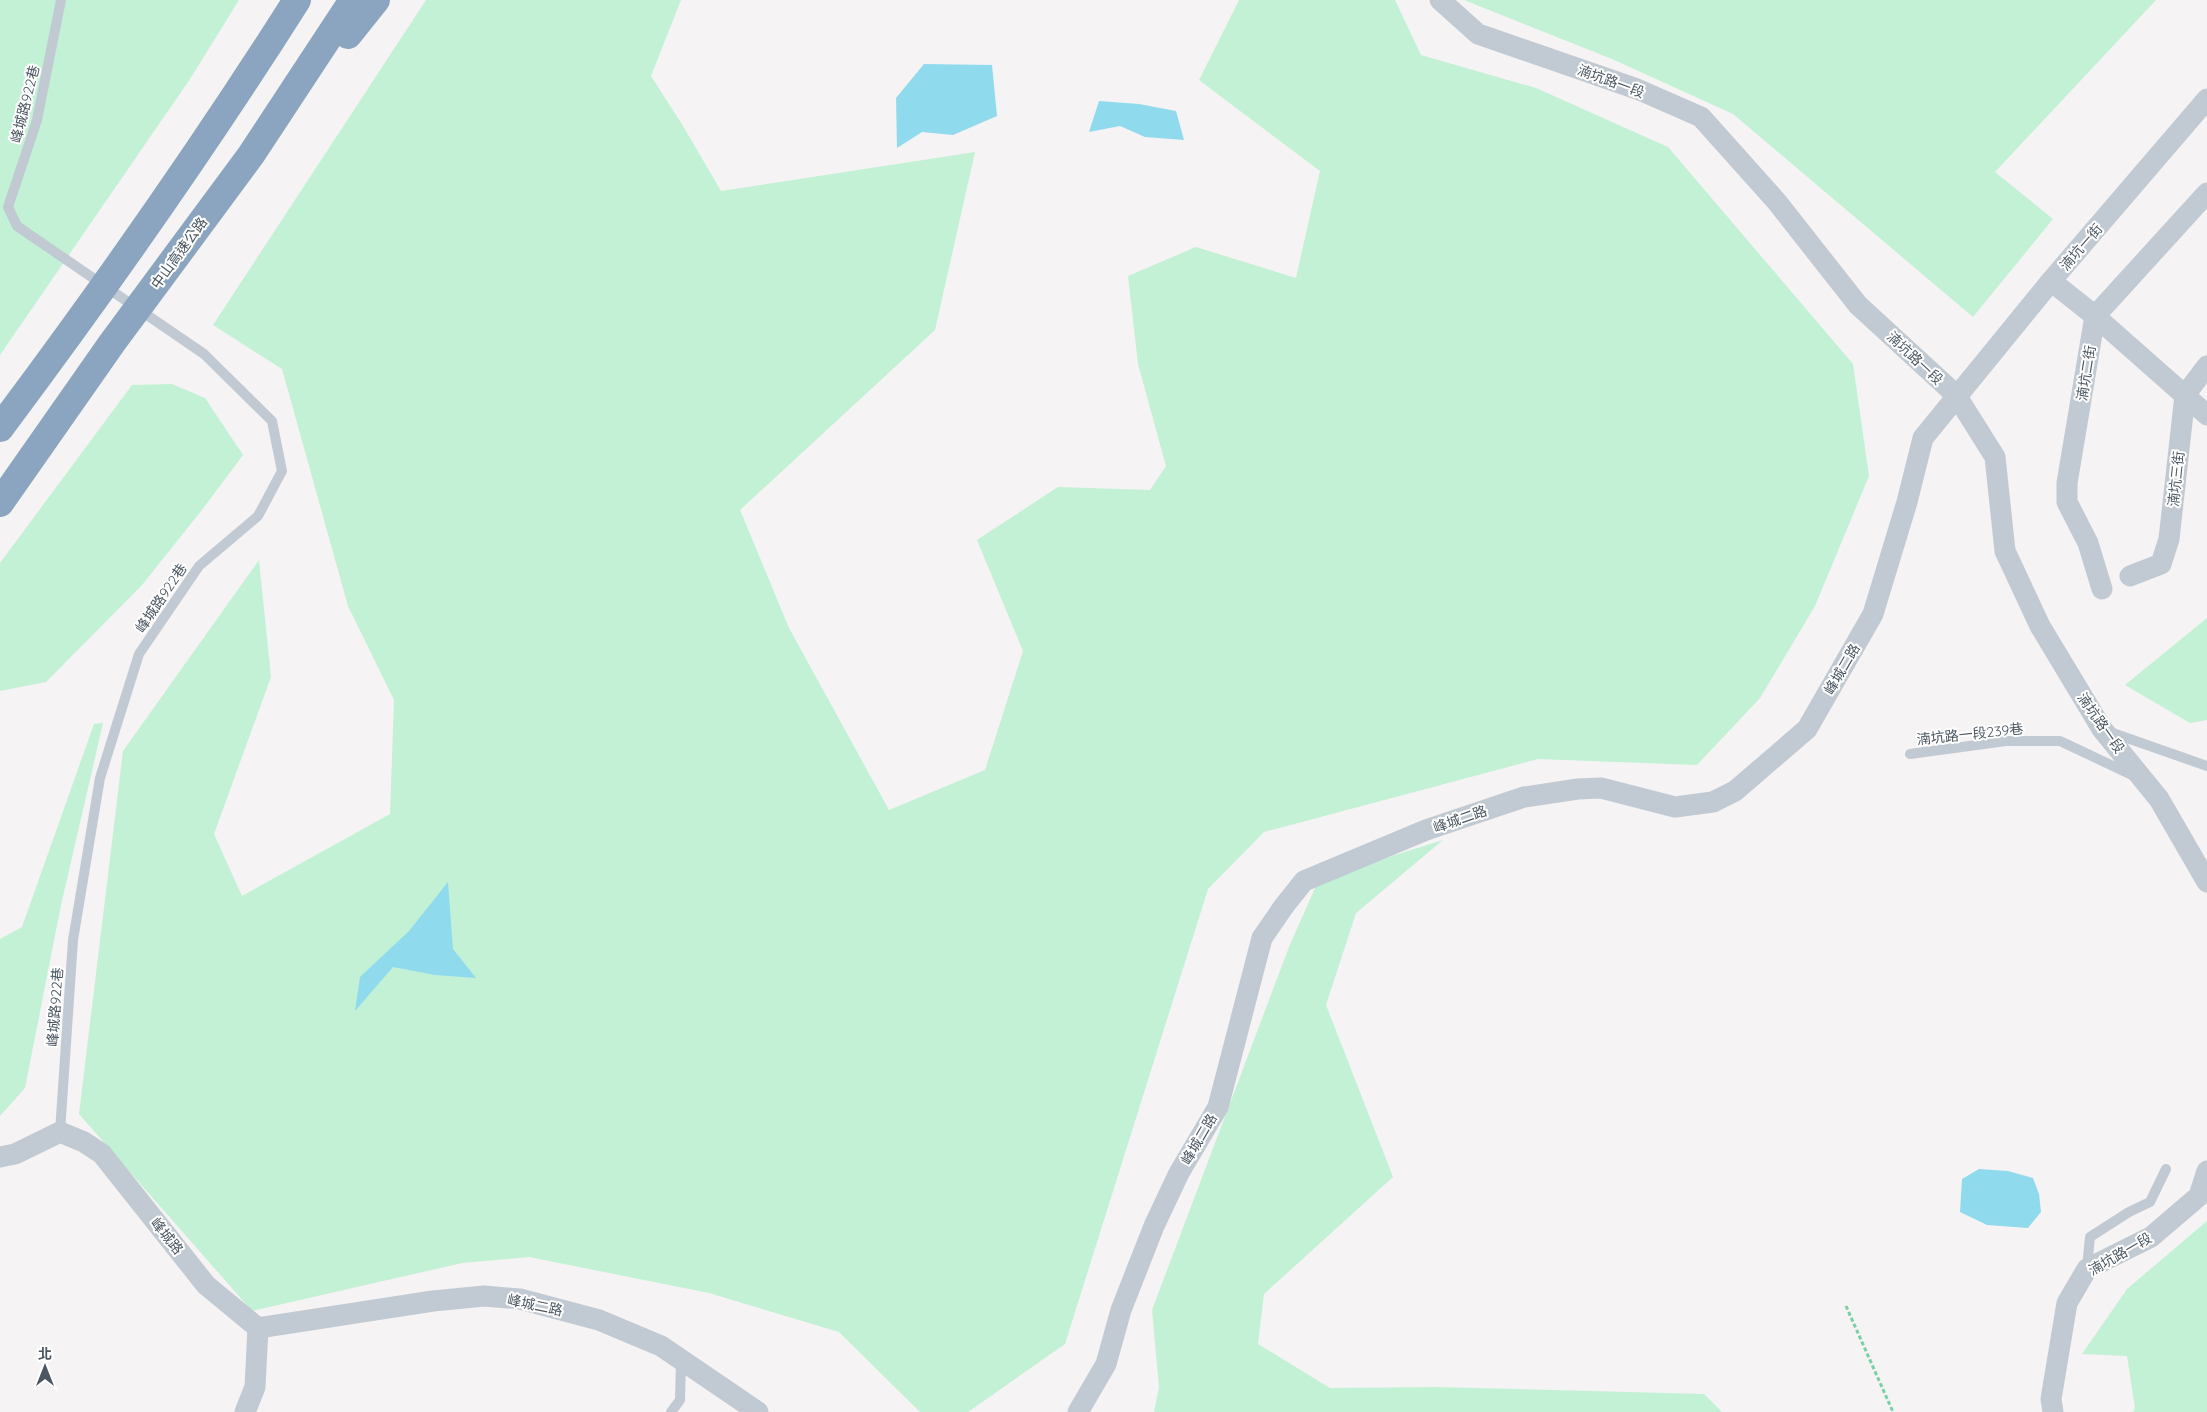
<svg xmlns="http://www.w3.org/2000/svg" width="2207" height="1412" font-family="Quicksand,'Noto Sans TC',sans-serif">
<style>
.green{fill:#c3f1d5}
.water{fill:#90daee}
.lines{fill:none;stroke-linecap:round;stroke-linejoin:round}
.path{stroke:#7ad0a6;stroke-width:3;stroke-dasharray:4 2.5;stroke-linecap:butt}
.service{stroke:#c1cad2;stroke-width:10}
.minor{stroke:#c1cad2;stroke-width:21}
.motorway{stroke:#8ba5c1;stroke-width:28}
.labels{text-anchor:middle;stroke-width:4;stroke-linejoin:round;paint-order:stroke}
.street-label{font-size:14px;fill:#4a5661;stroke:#fff}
</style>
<rect width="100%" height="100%" fill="#f5f3f3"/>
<g class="green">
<polygon points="0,0 239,0 190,79 0,355"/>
<polygon points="426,0 681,0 651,76 683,126 721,191 975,152 935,330 740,510 789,628 889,810 985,770 1023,651 977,540 1058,487 1150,490 1166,466 1138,364 1128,276 1196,247 1296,278 1320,171 1199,80 1239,0 1395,0 1421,55 1536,88 1668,147 1853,364 1869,476 1815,606 1760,698 1697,765 1538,759 1264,832 1208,889 1065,1344 968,1412 920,1412 839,1332 709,1293 529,1257 462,1263 252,1311 79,1114 123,751 259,560 271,677 214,834 242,896 390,814 394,700 348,606 282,369 213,325"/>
<polygon points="1464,0 2156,0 1995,172 2053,219 1973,317 1733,114 1612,59"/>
<polygon points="172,384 205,398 243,455 201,511 142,585 46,682 0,691 0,563 132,385"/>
<polygon points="2207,618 2207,720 2190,723 2125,685"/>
<polygon points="103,723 61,905 25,1088 0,1116 0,939 22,927 94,724"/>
<polygon points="1443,840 1356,913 1326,1005 1393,1177 1264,1294 1258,1344 1330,1388 1435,1387 1704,1394 1722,1412 1154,1412 1159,1387 1152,1310 1289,947 1319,879"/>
<polygon points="2207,1221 2207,1412 2133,1412 2135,1408 2127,1356 2082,1354 2127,1289"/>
</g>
<g class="water">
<polygon points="924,64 992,65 997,116 953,135 922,132 897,148 896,98"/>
<polygon points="1099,101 1139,104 1176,111 1184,140 1145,137 1120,126 1089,132"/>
<polygon points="448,882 453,949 476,978 435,975 393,967 355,1011 360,977 409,931"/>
<polygon points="1979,1169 2008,1171 2033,1178 2039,1194 2041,1212 2028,1228 1987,1225 1960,1212 1962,1179"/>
</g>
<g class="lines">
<polyline class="path" points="1846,1306 1893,1412"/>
<g class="service">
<polyline points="2110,732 2207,766"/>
<polyline points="1910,754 2006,741 2060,741 2132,775"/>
<polyline points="60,1132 73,940 100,778 139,654 199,566 258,516 282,471 272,421 204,354 17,226 8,207 37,120 61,0"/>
<polyline points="2087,1268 2090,1237 2129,1212 2150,1202 2166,1169"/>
<polyline points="671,1412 680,1400 681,1361"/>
</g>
<g class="minor">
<polyline points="1440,0 1478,34 1637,89 1701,117 1777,202 1858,305 1956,395 1995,457 2005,551 2040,626 2102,729 2159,799 2207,882"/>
<polyline points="2051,281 2095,316 2207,415"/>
<polyline points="2130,576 2161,564 2169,539 2185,395 2207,366"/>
<polyline points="2102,589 2088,543 2067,502 2067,483 2095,316 2207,193"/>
<polyline points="0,1157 15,1154 60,1132 84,1142 102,1154 206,1285 258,1328 255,1387 245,1412"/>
<polyline points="258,1328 433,1301 484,1296 520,1299 599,1320 661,1346 758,1412"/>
<polyline points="1078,1412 1106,1364 1121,1310 1154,1226 1179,1173 1218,1107 1262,938 1284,906 1304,881 1426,830 1524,797 1578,789 1601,788 1675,807 1713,802 1735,791 1807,729 1873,614 1907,502 1923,438 2051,281 2207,99"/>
<polyline points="2053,1412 2051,1399 2067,1303 2087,1269 2151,1237 2199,1196 2207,1171"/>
</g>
<g class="motorway">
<polyline points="348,35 376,0"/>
<path d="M0 428C104 289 204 147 297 0"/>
<polyline points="0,503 112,343 251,155 353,0"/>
</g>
</g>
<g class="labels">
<g class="street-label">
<text transform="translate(1611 81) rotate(20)" y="5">湳坑路一段</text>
<text transform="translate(25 104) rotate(-76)" y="5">峰城路922巷</text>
<text transform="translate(2081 247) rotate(-49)" y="5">湳坑一街</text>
<text transform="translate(179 253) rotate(-54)" y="5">中山高速公路</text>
<text transform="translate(1915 358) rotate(43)" y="5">湳坑路一段</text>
<text transform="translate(2086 373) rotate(-81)" y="5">湳坑二街</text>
<text transform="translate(2176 479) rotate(-84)" y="5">湳坑三街</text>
<text transform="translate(161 598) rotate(-56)" y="5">峰城路922巷</text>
<text transform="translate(1842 669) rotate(-60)" y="5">峰城二路</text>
<text transform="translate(2101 723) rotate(55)" y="5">湳坑路一段</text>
<text transform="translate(1970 734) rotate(-6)" y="5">湳坑路一段239巷</text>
<text transform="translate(1460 819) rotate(-19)" y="5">峰城二路</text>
<text transform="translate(55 1007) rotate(-86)" y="5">峰城路922巷</text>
<text transform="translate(1199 1139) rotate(-60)" y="5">峰城二路</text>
<text transform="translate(167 1236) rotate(51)" y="5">峰城路</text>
<text transform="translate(2120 1254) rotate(-30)" y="5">湳坑路一段</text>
<text transform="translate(535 1305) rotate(12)" y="5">峰城二路</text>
</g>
</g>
<g transform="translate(45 1367)" stroke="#ffffff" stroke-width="4" paint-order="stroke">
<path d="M0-4L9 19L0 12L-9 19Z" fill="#4a5661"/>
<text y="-8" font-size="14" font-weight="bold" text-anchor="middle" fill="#4a5661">北</text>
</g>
</svg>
